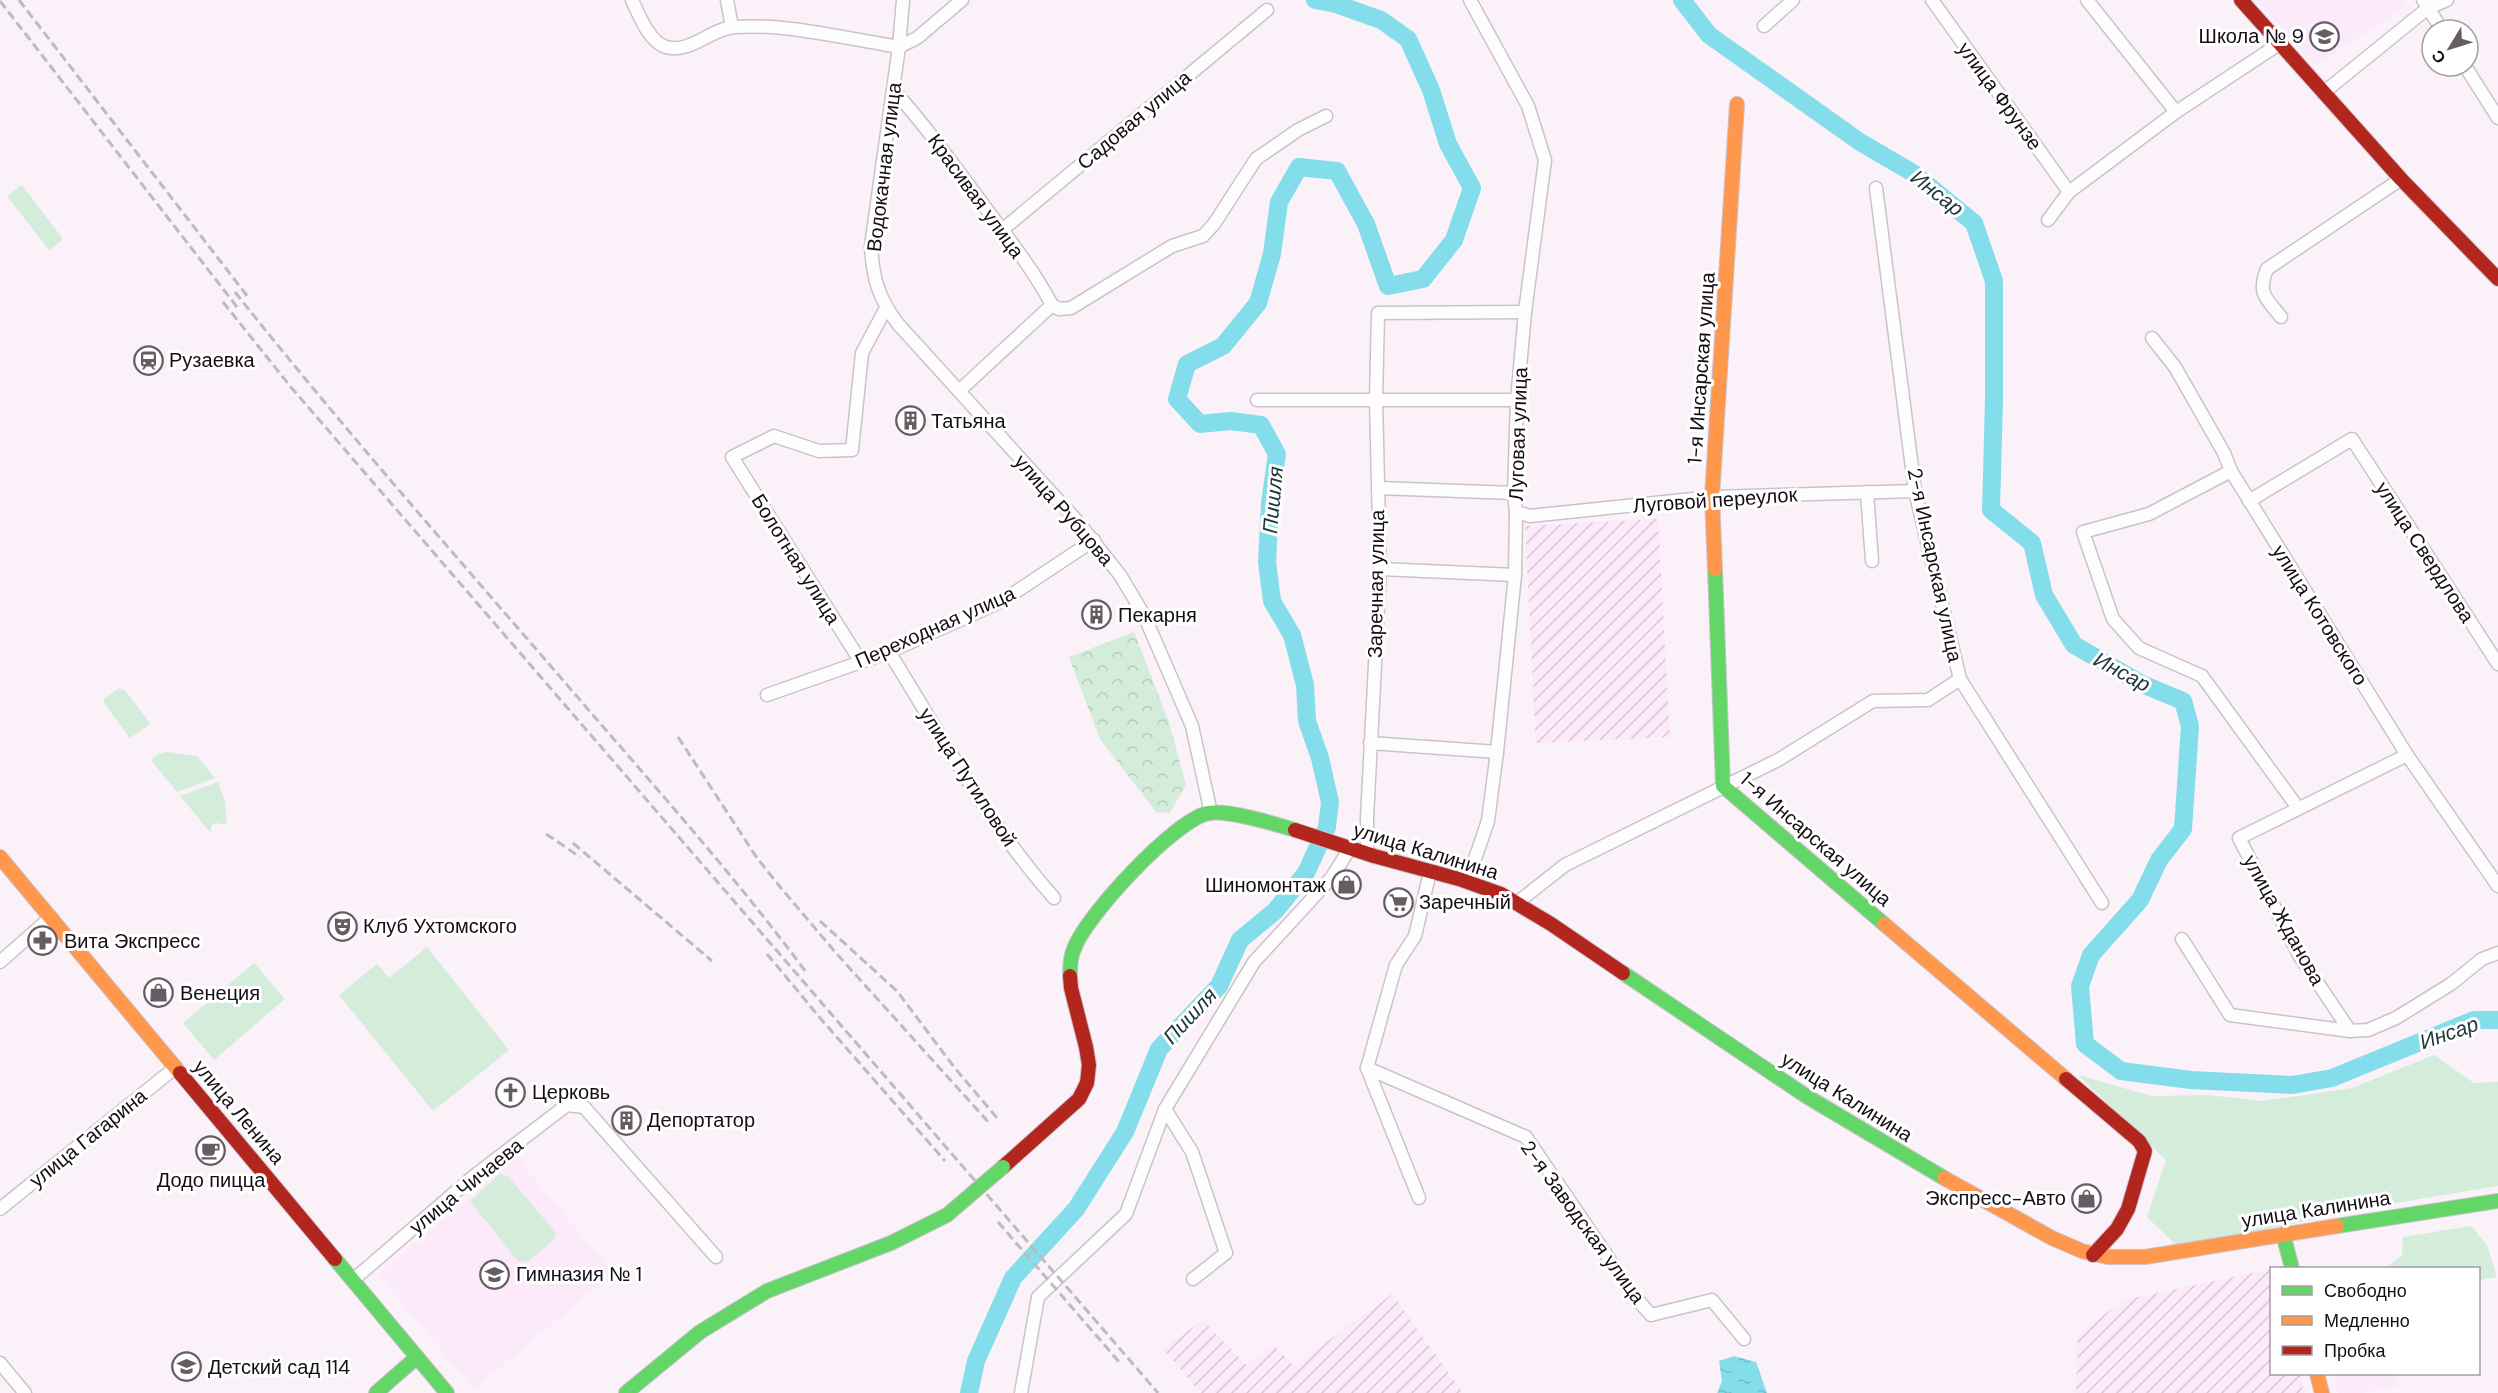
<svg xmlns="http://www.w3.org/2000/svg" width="2498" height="1393" font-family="'DM Sans',sans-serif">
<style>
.built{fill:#fce9fa}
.industrial{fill:url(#industrial-furrows)}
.green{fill:#d4eddb}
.forest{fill:url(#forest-crowns)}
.water{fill:url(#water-ripples)}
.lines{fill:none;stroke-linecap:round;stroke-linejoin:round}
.river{stroke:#84ddea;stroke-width:18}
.street-casing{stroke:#cbc2ca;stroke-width:15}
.fast-casing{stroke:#cbc2ca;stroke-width:16}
.slow-casing{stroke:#cbc2ca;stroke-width:16}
.jam-casing{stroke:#cbc2ca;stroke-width:16}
.street{stroke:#fefdfe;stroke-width:12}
.fast{stroke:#63d668;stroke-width:14}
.slow{stroke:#ff974d;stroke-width:14}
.jam{stroke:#b3261e;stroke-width:14}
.rail{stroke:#bdbbbd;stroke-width:3;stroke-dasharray:9 4.5;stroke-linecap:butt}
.fast-bridge-casing{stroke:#cbc2ca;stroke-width:16;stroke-linecap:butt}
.fast-bridge{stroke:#63d668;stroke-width:14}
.labels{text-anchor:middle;stroke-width:6;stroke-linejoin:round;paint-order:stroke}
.poi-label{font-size:20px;fill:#150e14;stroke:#fff;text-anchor:start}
.street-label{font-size:20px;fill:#150e14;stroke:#fff}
.water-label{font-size:21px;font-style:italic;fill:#21383b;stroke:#fff}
</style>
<defs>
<pattern id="industrial-furrows" width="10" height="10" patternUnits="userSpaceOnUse" patternTransform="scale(1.5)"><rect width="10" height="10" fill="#fce9fa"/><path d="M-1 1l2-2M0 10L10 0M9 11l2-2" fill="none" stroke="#d7c7d5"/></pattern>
<pattern id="forest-crowns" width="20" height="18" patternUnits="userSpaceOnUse" patternTransform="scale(1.5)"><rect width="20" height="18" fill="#d4eddb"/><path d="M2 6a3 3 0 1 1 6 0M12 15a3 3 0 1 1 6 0" fill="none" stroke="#b5cabb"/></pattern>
<pattern id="water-ripples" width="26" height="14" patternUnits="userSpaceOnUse" patternTransform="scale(1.5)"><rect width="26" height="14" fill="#84ddea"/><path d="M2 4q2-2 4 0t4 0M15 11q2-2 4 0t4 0" fill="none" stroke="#71bcc8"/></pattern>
</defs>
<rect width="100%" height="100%" fill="#faf1f9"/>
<g class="built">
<polygon points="2256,0 2404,0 2407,5 2315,66"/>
<polygon points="517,1158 613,1273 474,1389 378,1274"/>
<polygon points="2335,1374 2395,1374 2397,1386 2359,1393 2338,1393"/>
</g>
<g class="industrial">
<polygon points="1658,519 1670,737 1536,743 1525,526"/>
<polygon points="2271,1269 2272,1374 2300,1374 2304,1393 2076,1393 2078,1334 2124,1300"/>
<polygon points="1392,1294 1463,1393 1201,1393 1163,1349 1203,1320 1246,1365 1274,1345 1294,1366"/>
</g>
<g class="green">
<polygon points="22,185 63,239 49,250 7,196"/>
<polygon points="119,688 125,690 149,722 149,725 130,738 104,703 104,699"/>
<polygon points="167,752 197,756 215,778 177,792 151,760 159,754"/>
<polygon points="218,782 225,801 227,825 216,823 212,825 210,832 180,796"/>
<polygon points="427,947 509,1050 433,1111 339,995 377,964 389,978"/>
<polygon points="254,963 285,999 214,1060 183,1023"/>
<polygon points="2434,1055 2474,1083 2498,1082 2498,1186 2390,1204 2178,1247 2147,1217 2166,1160 2078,1075 2152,1096 2208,1095 2263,1101 2352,1088"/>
<polygon points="500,1174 509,1177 556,1233 554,1240 527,1262 518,1261 470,1201"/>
<polygon points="2471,1226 2487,1245 2497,1277 2479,1280 2478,1268 2385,1268 2402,1256 2403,1237"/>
</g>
<polygon class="forest" points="1134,632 1169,722 1186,785 1170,813 1156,812 1100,739 1069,657"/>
<polygon class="water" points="1734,1356 1756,1362 1767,1393 1717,1393 1722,1381 1719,1361"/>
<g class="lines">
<g class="river">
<polyline points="1682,0 1709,35 1860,142 1913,173 1974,223 1994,281 1994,401 1991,510 2032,543 2044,595 2074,645 2142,684 2183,701 2190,726 2183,829 2159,860 2140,900 2091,955 2080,986 2085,1044 2121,1071 2191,1080 2292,1085 2332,1078 2474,1020 2498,1020"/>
<polyline points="969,1393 976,1361 1013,1278 1076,1209 1125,1132 1159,1049 1219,986 1240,940 1275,911 1306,873 1327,827 1330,802 1320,758 1307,721 1305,685 1292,635 1272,601 1267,562 1270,503 1277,454 1261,425 1231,421 1200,424 1177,399 1187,364 1223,346 1258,303 1272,254 1279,202 1299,167 1337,171 1366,224 1388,286 1423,279 1454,240 1472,188 1448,144 1431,90 1408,39 1381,20 1336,4 1315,0"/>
</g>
<defs>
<g id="street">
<path d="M632 0C639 15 649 42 666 47 691 54 711 28 735 27 786 23 848 39 899 47"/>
<polyline points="727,0 732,27"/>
<path d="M903 0 899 47 871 246C873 279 878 297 898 324L1078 522 1120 575 1144 615 1192 726 1211 813"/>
<polyline points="1932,0 2069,192"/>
<polyline points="2087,0 2176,112"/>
<polyline points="2423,0 2442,30"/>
<polyline points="1764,26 1793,0"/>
<polyline points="899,47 917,38 962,0"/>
<polyline points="2465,66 2498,118"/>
<path d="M894 91C925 124 951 162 979 199 1004 233 1032 267 1052 305"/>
<polyline points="2323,93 2428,8 2447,0"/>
<polyline points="1876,188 1915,491 1960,679 2102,903"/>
<polyline points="2048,220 2069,192 2176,112 2279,44"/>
<polyline points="1002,230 1267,10"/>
<polyline points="1052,305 1059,309 1071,308 1172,246 1203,236 1214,224 1256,159 1298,130 1326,116"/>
<path d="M2281 317C2266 298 2257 294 2267 269L2401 179"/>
<polyline points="2152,338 2175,367 2224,453 2231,471 2407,755 2498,886"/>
<polyline points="959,391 1052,305"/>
<polyline points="1257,400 1517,400"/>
<polyline points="2231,471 2149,514 2083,532 2113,619 2139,648 2202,676 2298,808"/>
<polyline points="1378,488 1514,493"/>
<polyline points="1867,492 1872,561"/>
<polyline points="2249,501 2352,439 2498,664"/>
<polyline points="1516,512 1530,516 1712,497 1915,491"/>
<polyline points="1380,569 1515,575"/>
<path d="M889 652C941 735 989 825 1054 898"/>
<polyline points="861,662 732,457 774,436 819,451 852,450 862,353 886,308"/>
<polyline points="767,695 889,652 1002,601 1094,540"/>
<polyline points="1370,743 1497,752"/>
<polyline points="1367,854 1367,818 1380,569 1376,399 1378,313 1525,312"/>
<polyline points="1430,872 1415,936 1396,965 1367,1068 1526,1137 1635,1297 1651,1315 1712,1300 1744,1339"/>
<polyline points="1467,882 1488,821 1497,752 1515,575 1516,512 1514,493 1517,400 1525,312 1545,160 1528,106 1470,0"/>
<polyline points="1518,902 1565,865 1778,760 1873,701 1928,700 1960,679"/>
<polyline points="2182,939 2230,1015 2350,1031 2368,1030 2396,1018 2451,984 2482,959 2498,953"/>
<polyline points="0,962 51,917"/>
<polyline points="2350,1031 2299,955 2239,838 2407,755"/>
<polyline points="1367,1068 1419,1198"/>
<polyline points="1165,1109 1192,1152 1226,1253 1193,1279"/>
<polyline points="0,1209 176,1067"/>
<polyline points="353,1280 474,1176 567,1105 584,1107 716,1257"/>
<polyline points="0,1363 25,1393"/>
<polyline points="1021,1393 1038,1297 1126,1214 1165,1109 1254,962 1332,877 1350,848"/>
</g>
<g id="fast">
<polyline points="1715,569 1723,786 1884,924"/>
<polyline points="1623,973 1806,1096 1944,1178"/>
<path d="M1070 976C1070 968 1070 957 1074 949 1085 917 1175 819 1209 813 1229 810 1275 824 1295 830"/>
<polyline points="2337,1226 2498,1201"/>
<polyline points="2283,1234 2292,1268"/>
<polyline points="335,1259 447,1393"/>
<polyline points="376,1393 417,1357"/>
<polyline points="626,1393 700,1332 767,1291 891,1243 947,1215"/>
</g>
<g id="slow">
<polyline points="1715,569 1712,497 1737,104"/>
<polyline points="0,857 180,1073"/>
<polyline points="1884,924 2066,1079"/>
<polyline points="1944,1178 2052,1238 2082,1251 2108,1257 2145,1257 2337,1226"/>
<polyline points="2317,1374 2322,1393"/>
</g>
<g id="jam">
<polyline points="2241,0 2401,179 2498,279"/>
<polyline points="1295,830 1374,856 1459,879 1501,894 1551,924 1623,973"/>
<polyline points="180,1073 335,1259"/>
<polyline points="2066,1079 2139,1141 2145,1151 2128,1209 2117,1229 2093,1255"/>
<polyline points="1003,1167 1079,1099 1087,1083 1089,1065 1086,1047 1071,988 1070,976"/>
</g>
</defs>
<use href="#street" class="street-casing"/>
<use href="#fast" class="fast-casing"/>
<use href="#slow" class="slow-casing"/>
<use href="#jam" class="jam-casing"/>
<use href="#street" class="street"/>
<use href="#fast" class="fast"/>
<use href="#slow" class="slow"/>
<use href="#jam" class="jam"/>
<g class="rail">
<polyline points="19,0 248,297"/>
<polyline points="0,1 237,307"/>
<path d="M235 292C349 436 472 574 592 714 665 798 739 882 806 972"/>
<polyline points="223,302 290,386 1158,1393"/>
<polyline points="678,737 757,858 781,888 836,953 991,1125"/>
<polyline points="546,834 580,857"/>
<polyline points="573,843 712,961"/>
<polyline points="820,921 897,991 954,1067 998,1119"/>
<polyline points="767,954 821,1019 945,1161"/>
<polyline points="998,1222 1120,1363"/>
</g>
<defs>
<polyline id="fast-bridge" points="947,1215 1003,1167"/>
</defs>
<use href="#fast-bridge" class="fast-bridge-casing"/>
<use href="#fast-bridge" class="fast-bridge"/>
</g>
<defs>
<symbol id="school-ring" viewBox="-11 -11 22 22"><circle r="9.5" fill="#fff" stroke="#655d64" stroke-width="1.5"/><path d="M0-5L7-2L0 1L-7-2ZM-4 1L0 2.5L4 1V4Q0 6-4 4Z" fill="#655d64"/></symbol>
<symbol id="station-ring" viewBox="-11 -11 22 22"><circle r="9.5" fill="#fff" stroke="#655d64" stroke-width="1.5"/><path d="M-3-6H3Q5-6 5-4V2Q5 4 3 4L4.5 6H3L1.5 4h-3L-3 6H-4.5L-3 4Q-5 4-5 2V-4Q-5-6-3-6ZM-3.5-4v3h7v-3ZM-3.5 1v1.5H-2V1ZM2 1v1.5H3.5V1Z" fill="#655d64"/></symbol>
<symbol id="building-ring" viewBox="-11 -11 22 22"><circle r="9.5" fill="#fff" stroke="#655d64" stroke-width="1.5"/><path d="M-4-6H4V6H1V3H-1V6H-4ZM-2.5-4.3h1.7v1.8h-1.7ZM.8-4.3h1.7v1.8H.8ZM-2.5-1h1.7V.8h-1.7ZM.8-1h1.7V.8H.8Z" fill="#655d64"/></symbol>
<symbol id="shop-ring" viewBox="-11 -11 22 22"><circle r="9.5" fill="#fff" stroke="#655d64" stroke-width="1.5"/><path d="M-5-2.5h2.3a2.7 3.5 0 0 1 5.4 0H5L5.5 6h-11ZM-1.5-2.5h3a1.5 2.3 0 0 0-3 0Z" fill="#655d64"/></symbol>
<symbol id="supermarket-ring" viewBox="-11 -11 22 22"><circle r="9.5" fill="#fff" stroke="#655d64" stroke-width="1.5"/><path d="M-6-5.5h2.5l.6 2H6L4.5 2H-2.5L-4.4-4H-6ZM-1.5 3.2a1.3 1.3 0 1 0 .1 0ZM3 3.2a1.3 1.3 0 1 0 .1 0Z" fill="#655d64"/></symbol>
<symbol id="theatre-ring" viewBox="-11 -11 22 22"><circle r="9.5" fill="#fff" stroke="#655d64" stroke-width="1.5"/><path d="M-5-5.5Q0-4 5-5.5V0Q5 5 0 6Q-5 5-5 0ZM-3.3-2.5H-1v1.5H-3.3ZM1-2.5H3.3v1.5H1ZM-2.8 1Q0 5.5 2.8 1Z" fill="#655d64"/></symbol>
<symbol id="pharmacy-ring" viewBox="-11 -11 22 22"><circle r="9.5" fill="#fff" stroke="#655d64" stroke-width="1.5"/><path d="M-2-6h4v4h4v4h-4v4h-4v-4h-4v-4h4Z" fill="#655d64"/></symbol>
<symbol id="church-ring" viewBox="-11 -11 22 22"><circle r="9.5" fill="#fff" stroke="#655d64" stroke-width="1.5"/><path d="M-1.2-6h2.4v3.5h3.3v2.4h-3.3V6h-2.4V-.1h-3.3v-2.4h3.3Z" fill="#655d64"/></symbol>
<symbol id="cafe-ring" viewBox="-11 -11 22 22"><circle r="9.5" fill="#fff" stroke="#655d64" stroke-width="1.5"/><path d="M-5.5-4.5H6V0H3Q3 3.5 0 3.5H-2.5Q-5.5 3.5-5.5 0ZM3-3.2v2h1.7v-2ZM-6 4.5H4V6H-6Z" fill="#655d64"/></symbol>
</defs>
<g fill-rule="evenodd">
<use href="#school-ring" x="2308" y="20" width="33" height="33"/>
<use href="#station-ring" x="132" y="344" width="33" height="33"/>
<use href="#building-ring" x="894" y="404" width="33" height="33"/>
<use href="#building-ring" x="1080" y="598" width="33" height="33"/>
<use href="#shop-ring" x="1330" y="868" width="33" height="33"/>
<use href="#supermarket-ring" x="1382" y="886" width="33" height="33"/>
<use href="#theatre-ring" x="326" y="910" width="33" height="33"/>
<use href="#pharmacy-ring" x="26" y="924" width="33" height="33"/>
<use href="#shop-ring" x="142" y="976" width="33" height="33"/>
<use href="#church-ring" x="494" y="1076" width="33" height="33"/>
<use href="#building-ring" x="610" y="1104" width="33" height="33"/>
<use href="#cafe-ring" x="194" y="1134" width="33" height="33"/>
<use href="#shop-ring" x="2070" y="1182" width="33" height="33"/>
<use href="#school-ring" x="478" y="1258" width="33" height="33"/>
<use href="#school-ring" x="170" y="1350" width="33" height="33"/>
</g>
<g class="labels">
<g class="poi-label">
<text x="2304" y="43" text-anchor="end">Школа № 9</text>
<text x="169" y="367">Рузаевка</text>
<text x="931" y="428">Татьяна</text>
<text x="1118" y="622">Пекарня</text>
<text x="1326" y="892" text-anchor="end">Шиномонтаж</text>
<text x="1419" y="909">Заречный</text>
<text x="363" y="933">Клуб Ухтомского</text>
<text x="64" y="948">Вита Экспресс</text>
<text x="180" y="1000">Венеция</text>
<text x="532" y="1099">Церковь</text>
<text x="647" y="1127">Депортатор</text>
<text x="211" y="1187" text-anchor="middle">Додо пицца</text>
<text x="2066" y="1205" text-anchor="end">Экспресс-Авто</text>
<text x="516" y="1281">Гимназия № 1</text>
<text x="208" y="1374">Детский сад 114</text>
</g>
<g class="street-label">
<text transform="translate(2000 96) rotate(54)" y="7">улица Фрунзе</text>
<text transform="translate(1134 120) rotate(-40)" y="7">Садовая улица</text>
<text transform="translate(884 167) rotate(-83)" y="7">Водокачная улица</text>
<text transform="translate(976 196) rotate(54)" y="7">Красивая улица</text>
<text transform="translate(1701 368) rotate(-86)" y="7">1-я Инсарская улица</text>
<text transform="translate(1518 434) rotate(-88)" y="7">Луговая улица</text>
<text transform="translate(1715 500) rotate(-4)" y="7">Луговой переулок</text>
<text transform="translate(1064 510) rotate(49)" y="7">улица Рубцова</text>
<text transform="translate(2425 552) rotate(57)" y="7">улица Свердлова</text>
<text transform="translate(796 559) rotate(58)" y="7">Болотная улица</text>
<text transform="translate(1935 565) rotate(78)" y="7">2-я Инсарская улица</text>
<text transform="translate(1376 584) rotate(-89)" y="7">Заречная улица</text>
<text transform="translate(2320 615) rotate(58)" y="7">улица Котовского</text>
<text transform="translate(935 627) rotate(-24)" y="7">Переходная улица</text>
<text transform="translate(968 777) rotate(57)" y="7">улица Путиловой</text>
<text transform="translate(1816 839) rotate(41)" y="7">1-я Инсарская улица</text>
<text transform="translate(1426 851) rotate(17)" y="7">улица Калинина</text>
<text transform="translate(2284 920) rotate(61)" y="7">улица Жданова</text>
<text transform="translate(1847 1097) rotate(32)" y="7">улица Калинина</text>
<text transform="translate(239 1112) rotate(50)" y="7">улица Ленина</text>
<text transform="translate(88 1138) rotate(-39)" y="7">улица Гагарина</text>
<text transform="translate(466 1186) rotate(-39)" y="7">улица Чичаева</text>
<text transform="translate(2316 1209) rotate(-9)" y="7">улица Калинина</text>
<text transform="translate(1583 1222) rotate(54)" y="7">2-я Заводская улица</text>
</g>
<g class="water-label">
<text transform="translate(1937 193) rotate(38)" y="7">Инсар</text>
<text transform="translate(1273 500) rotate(-85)" y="7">Пишля</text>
<text transform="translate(2122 672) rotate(28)" y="7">Инсар</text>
<text transform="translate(1190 1016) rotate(-47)" y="7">Пишля</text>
<text transform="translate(2449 1033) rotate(-19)" y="7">Инсар</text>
</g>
</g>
<rect x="2270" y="1267" width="210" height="108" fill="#ffffff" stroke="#a19fa1" stroke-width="1.5"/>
<rect x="2282" y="1286" width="30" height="9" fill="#63d668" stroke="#a19fa1" stroke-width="1.5"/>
<text x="2324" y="1297" font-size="18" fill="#150e14">Свободно</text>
<rect x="2282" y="1316" width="30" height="9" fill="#ff974d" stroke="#a19fa1" stroke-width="1.5"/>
<text x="2324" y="1327" font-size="18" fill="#150e14">Медленно</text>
<rect x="2282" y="1346" width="30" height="9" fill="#b3261e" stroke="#a19fa1" stroke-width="1.5"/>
<text x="2324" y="1357" font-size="18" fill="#150e14">Пробка</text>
<g transform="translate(2450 48) rotate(232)"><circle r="28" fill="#ffffff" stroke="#a19fa1" stroke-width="1.5"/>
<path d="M0-4.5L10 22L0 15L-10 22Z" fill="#655d64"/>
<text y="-9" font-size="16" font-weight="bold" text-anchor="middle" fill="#150e14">С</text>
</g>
</svg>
